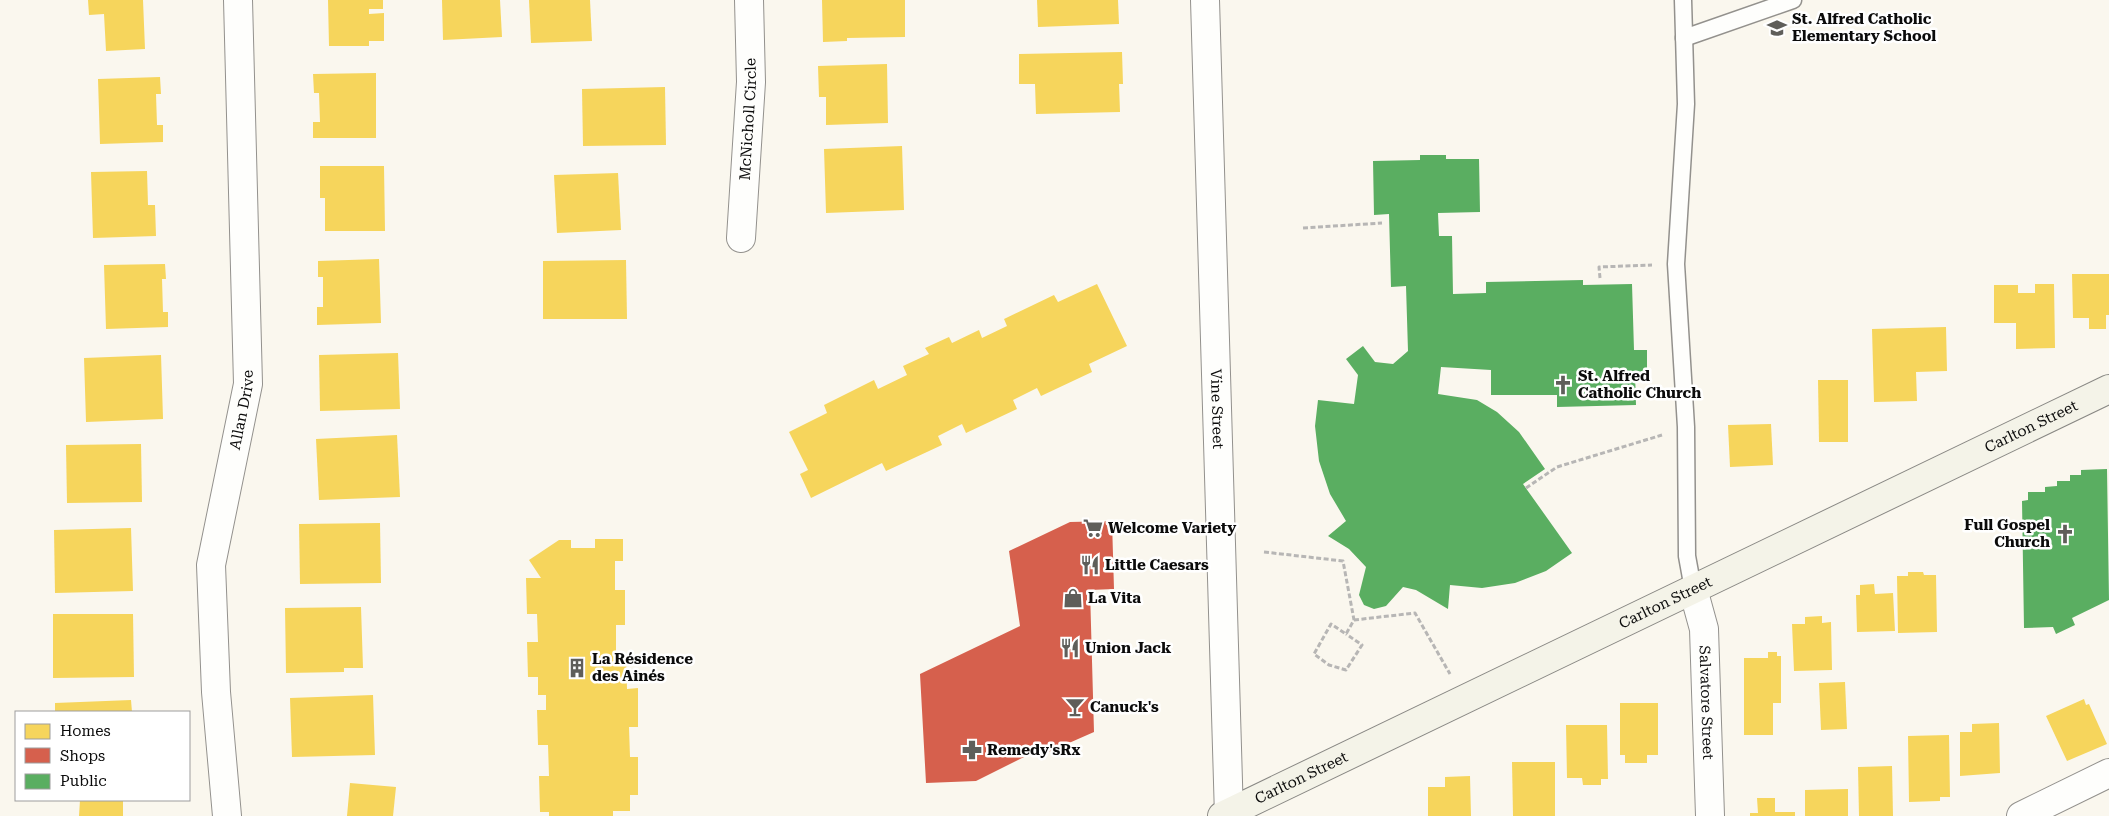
<svg xmlns="http://www.w3.org/2000/svg" width="2109" height="816" font-family="'Roboto Serif',serif">
<style>
.homes{fill:#f6d55c}
.shops{fill:#d6604d}
.public{fill:#5aae61}
.lines{fill:none;stroke-linecap:round;stroke-linejoin:round}
.service-casing{stroke:#93918d;stroke-width:19}
.minor-casing{stroke:#93918d;stroke-width:30}
.tertiary-casing{stroke:#93918d;stroke-width:30}
.secondary-casing{stroke:#898884;stroke-width:30}
.path{stroke:#b7b6b5;stroke-width:3;stroke-dasharray:5 2.5;stroke-linecap:butt}
.service{stroke:#fefefc;stroke-width:16}
.minor{stroke:#fefefc;stroke-width:28}
.tertiary{stroke:#fefefc;stroke-width:28}
.secondary{stroke:#f4f3e8;stroke-width:28}
.labels{text-anchor:middle;stroke-width:5;stroke-linejoin:round;paint-order:stroke}
.poi-label{font-size:15px;font-weight:bold;fill:#0b0b0b;stroke:#fff;text-anchor:start}
.street-label{font-size:15px;fill:#0b0b0b;stroke:#fff}
</style>
<rect width="100%" height="100%" fill="#faf7ee"/>
<g class="homes">
<polygon points="88,0 143,0 145,49 106,51 104,14 89,15"/>
<polygon points="328,0 383,0 383,9 369,9 369,14 384,13 384,41 369,41 369,46 329,46"/>
<polygon points="442,0 500,0 502,37 443,40"/>
<polygon points="529,0 590,0 592,41 531,43"/>
<polygon points="822,0 905,0 905,37 847,38 847,41 823,42"/>
<polygon points="1037,0 1118,0 1119,24 1038,27"/>
<polygon points="1122,52 1123,84 1119,84 1120,112 1036,114 1035,84 1019,84 1019,54"/>
<polygon points="887,64 888,123 826,125 826,97 819,97 818,66"/>
<polygon points="376,73 376,138 313,138 313,122 320,122 319,93 314,93 313,74"/>
<polygon points="160,77 161,94 156,94 157,125 163,125 163,142 100,144 98,79"/>
<polygon points="665,87 666,145 583,146 582,89"/>
<polygon points="902,146 904,210 826,213 824,149"/>
<polygon points="320,166 384,166 385,231 325,231 325,198 320,198"/>
<polygon points="147,171 148,205 155,205 156,236 93,238 91,172"/>
<polygon points="618,173 621,230 557,233 554,175"/>
<polygon points="379,259 381,323 317,325 317,307 323,307 323,277 318,277 318,261"/>
<polygon points="626,260 627,319 543,319 543,261"/>
<polygon points="165,264 166,279 162,279 163,312 168,312 168,327 106,329 104,265"/>
<polygon points="2072,274 2109,274 2109,315 2106,315 2106,329 2089,329 2089,318 2073,318"/>
<polygon points="1097,284 1127,346 1089,364 1092,372 1041,396 1037,388 1013,400 1017,409 966,433 962,424 938,436 942,445 886,471 882,463 811,498 800,474 808,470 789,432 827,413 824,405 874,380 878,389 907,375 903,366 929,354 925,348 949,337 952,343 979,330 982,338 1007,326 1004,319 1054,295 1058,302"/>
<polygon points="2035,284 2054,284 2055,348 2016,349 2016,323 1994,323 1994,285 2018,285 2018,293 2035,293"/>
<polygon points="1946,327 1947,371 1916,372 1917,401 1874,402 1872,329"/>
<polygon points="398,353 400,409 320,411 319,355"/>
<polygon points="161,355 163,419 86,422 84,358"/>
<polygon points="1818,380 1848,380 1848,442 1819,442"/>
<polygon points="1771,424 1773,465 1730,467 1728,425"/>
<polygon points="397,435 400,497 319,500 316,439"/>
<polygon points="141,444 142,502 67,503 66,445"/>
<polygon points="380,523 381,583 300,584 299,524"/>
<polygon points="131,528 133,591 55,593 54,530"/>
<polygon points="595,539 623,539 623,561 615,561 615,590 625,590 625,625 616,625 616,658 626,658 627,689 638,688 638,727 629,727 630,757 638,757 638,795 630,795 630,811 613,811 613,816 549,816 549,812 540,812 539,776 549,776 548,745 538,745 537,710 546,710 546,695 538,695 538,677 528,677 527,642 538,642 537,614 527,614 526,578 541,578 529,560 559,540 571,540 571,548 595,548"/>
<polygon points="1908,572 1923,572 1924,575 1936,575 1937,632 1898,633 1897,576 1908,576"/>
<polygon points="1874,584 1875,594 1893,593 1895,631 1857,632 1856,595 1860,595 1860,585"/>
<polygon points="361,607 363,668 344,668 344,672 286,673 285,608"/>
<polygon points="53,614 133,614 134,677 53,678"/>
<polygon points="1822,616 1822,623 1831,622 1832,670 1794,671 1792,624 1805,624 1805,617"/>
<polygon points="1768,652 1777,652 1777,656 1781,656 1781,703 1773,703 1773,735 1744,735 1744,658 1768,658"/>
<polygon points="1845,682 1847,729 1821,730 1819,683"/>
<polygon points="373,695 375,755 292,757 290,698"/>
<polygon points="2084,699 2086,705 2089,704 2107,744 2067,761 2046,716"/>
<polygon points="131,700 132,712 55,712 55,703"/>
<polygon points="1620,703 1658,703 1658,755 1647,755 1647,763 1625,763 1625,755 1620,755"/>
<polygon points="1999,723 2000,773 1960,776 1960,732 1972,732 1972,724"/>
<polygon points="1566,725 1607,725 1608,779 1601,779 1601,785 1583,785 1582,778 1567,778"/>
<polygon points="1949,735 1950,797 1940,797 1940,801 1909,802 1908,736"/>
<polygon points="1512,762 1555,762 1555,816 1513,816"/>
<polygon points="1892,766 1893,816 1859,816 1858,767"/>
<polygon points="1470,776 1471,816 1428,816 1428,787 1445,787 1445,777"/>
<polygon points="350,783 396,787 393,816 347,816"/>
<polygon points="1848,789 1848,816 1805,816 1805,790"/>
<polygon points="1757,798 1775,798 1775,812 1795,812 1795,816 1750,816 1750,813 1758,813"/>
<polygon points="80,800 123,800 123,816 79,816"/>
</g>
<polygon class="shops" points="1112,521 1114,589 1090,590 1094,732 1044,754 1028,755 976,781 926,783 920,674 1020,626 1009,551 1070,522"/>
<g class="public">
<polygon points="1420,155 1446,155 1446,159 1479,159 1480,212 1438,213 1439,236 1452,236 1453,294 1486,293 1486,282 1583,280 1583,285 1632,284 1634,350 1647,350 1647,371 1635,372 1636,405 1557,407 1557,395 1491,395 1491,370 1441,367 1438,394 1477,400 1497,412 1519,432 1545,469 1523,484 1572,553 1546,571 1515,583 1482,588 1450,585 1448,609 1416,590 1403,587 1386,606 1374,609 1364,605 1359,595 1366,567 1349,549 1328,536 1346,521 1330,494 1319,461 1315,426 1318,400 1354,404 1358,375 1346,359 1363,346 1375,362 1393,364 1408,351 1406,286 1391,287 1389,214 1374,215 1373,161 1420,160"/>
<polygon points="2107,469 2109,600 2072,618 2075,625 2056,634 2053,627 2024,628 2022,501 2028,500 2028,492 2045,492 2045,487 2057,486 2057,481 2070,481 2070,475 2081,475 2081,470"/>
</g>
<g class="lines">
<defs>
<g id="service">
<polyline points="1683,0 1686,104 1676,264 1686,427 1687,556 1693,589"/>
<polyline points="1684,38 1793,0"/>
</g>
<g id="minor">
<path id="s1" d="M741 238 751 82 749 0"/>
<path id="s2" d="M1693 589 1704 629 1710 816"/>
<path id="s3" d="M227 816 216 692 211 565 248 384 238 0"/>
<polyline points="2021,816 2109,773"/>
</g>
<g id="tertiary">
<path id="s4" d="M1205 0 1229 816"/>
</g>
<g id="secondary">
<path id="s5" d="M1222 816 2109 389"/>
</g>
</defs>
<use href="#service" class="service-casing"/>
<use href="#minor" class="minor-casing"/>
<use href="#tertiary" class="tertiary-casing"/>
<use href="#secondary" class="secondary-casing"/>
<g class="path">
<polyline points="1303,228 1382,223"/>
<polyline points="1600,278 1599,267 1652,265"/>
<polyline points="1526,488 1557,467 1662,435"/>
<polyline points="1264,552 1343,561 1354,620 1346,634 1331,624 1314,654 1329,665 1346,670 1362,645 1346,634"/>
<polyline points="1354,620 1415,613 1450,674"/>
</g>
<use href="#service" class="service"/>
<use href="#minor" class="minor"/>
<use href="#tertiary" class="tertiary"/>
<use href="#secondary" class="secondary"/>
</g>
<defs>
<symbol id="school-bare" viewBox="-9 -9 18 18"><path d="M0-5L7-2L0 1L-7-2ZM-4 1L0 2.5L4 1V4Q0 6-4 4Z" fill="#5f5e5a" stroke="#fff" stroke-width="2.5" paint-order="stroke"/></symbol>
<symbol id="church-bare" viewBox="-9 -9 18 18"><path d="M-1.2-6h2.4v3.5h3.3v2.4h-3.3V6h-2.4V-.1h-3.3v-2.4h3.3Z" fill="#5f5e5a" stroke="#fff" stroke-width="2.5" paint-order="stroke"/></symbol>
<symbol id="supermarket-bare" viewBox="-9 -9 18 18"><path d="M-6-5.5h2.5l.6 2H6L4.5 2H-2.5L-4.4-4H-6ZM-1.5 3.2a1.3 1.3 0 1 0 .1 0ZM3 3.2a1.3 1.3 0 1 0 .1 0Z" fill="#5f5e5a" stroke="#fff" stroke-width="2.5" paint-order="stroke"/></symbol>
<symbol id="restaurant-bare" viewBox="-9 -9 18 18"><path d="M-5-6h1v4h1v-4h1v4h1v-4h1v5L-1.5 .5V6h-2V.5L-5-1ZM5-6V6H3V1.5H1.5Q1.5-4 5-6Z" fill="#5f5e5a" stroke="#fff" stroke-width="2.5" paint-order="stroke"/></symbol>
<symbol id="shop-bare" viewBox="-9 -9 18 18"><path d="M-5-2.5h2.3a2.7 3.5 0 0 1 5.4 0H5L5.5 6h-11ZM-1.5-2.5h3a1.5 2.3 0 0 0-3 0Z" fill="#5f5e5a" stroke="#fff" stroke-width="2.5" paint-order="stroke"/></symbol>
<symbol id="building-bare" viewBox="-9 -9 18 18"><path d="M-4-6H4V6H1V3H-1V6H-4ZM-2.5-4.3h1.7v1.8h-1.7ZM.8-4.3h1.7v1.8H.8ZM-2.5-1h1.7V.8h-1.7ZM.8-1h1.7V.8H.8Z" fill="#5f5e5a" stroke="#fff" stroke-width="2.5" paint-order="stroke"/></symbol>
<symbol id="bar-bare" viewBox="-9 -9 18 18"><path d="M-6-5H6L.8 .8V4.5H3.5V6h-7V4.5H-.8V.8Z" fill="#5f5e5a" stroke="#fff" stroke-width="2.5" paint-order="stroke"/></symbol>
<symbol id="pharmacy-bare" viewBox="-9 -9 18 18"><path d="M-2-6h4v4h4v4h-4v4h-4v-4h-4v-4h4Z" fill="#5f5e5a" stroke="#fff" stroke-width="2.5" paint-order="stroke"/></symbol>
</defs>
<g fill-rule="evenodd">
<use href="#school-bare" x="1763" y="14" width="28" height="28"/>
<use href="#church-bare" x="1549" y="371" width="28" height="28"/>
<use href="#supermarket-bare" x="1079" y="514" width="28" height="28"/>
<use href="#church-bare" x="2051" y="520" width="28" height="28"/>
<use href="#restaurant-bare" x="1076" y="551" width="28" height="28"/>
<use href="#shop-bare" x="1059" y="584" width="28" height="28"/>
<use href="#restaurant-bare" x="1056" y="634" width="28" height="28"/>
<use href="#building-bare" x="563" y="654" width="28" height="28"/>
<use href="#bar-bare" x="1061" y="693" width="28" height="28"/>
<use href="#pharmacy-bare" x="958" y="736" width="28" height="28"/>
</g>
<g class="labels">
<g class="poi-label">
<text x="1792" y="24">St. Alfred Catholic<tspan x="1792" dy="17">Elementary School</tspan></text>
<text x="1578" y="381">St. Alfred<tspan x="1578" dy="17">Catholic Church</tspan></text>
<text x="2050" y="530" text-anchor="end">Full Gospel<tspan x="2050" dy="17">Church</tspan></text>
<text x="1108" y="533">Welcome Variety</text>
<text x="1105" y="570">Little Caesars</text>
<text x="1088" y="603">La Vita</text>
<text x="1085" y="653">Union Jack</text>
<text x="592" y="664">La Résidence<tspan x="592" dy="17">des Ainés</tspan></text>
<text x="1090" y="712">Canuck's</text>
<text x="987" y="755">Remedy'sRx</text>
</g>
<g class="street-label">
<text dy="5" stroke="none"><textPath href="#s1" startOffset="119">McNicholl Circle</textPath></text>
<text dy="5" stroke="none"><textPath href="#s4" startOffset="409">Vine Street</textPath></text>
<text dy="5" stroke="none"><textPath href="#s3" startOffset="410">Allan Drive</textPath></text>
<text dy="5" stroke="none"><textPath href="#s5" startOffset="898">Carlton Street</textPath></text>
<text dy="5" stroke="none"><textPath href="#s5" startOffset="492">Carlton Street</textPath></text>
<text dy="5" stroke="none"><textPath href="#s2" startOffset="115">Salvatore Street</textPath></text>
<text dy="5" stroke="none"><textPath href="#s5" startOffset="88">Carlton Street</textPath></text>
</g>
</g>
<rect x="15" y="711" width="175" height="90" fill="#ffffff" stroke="#9d9d9d"/>
<rect x="25" y="724" width="25" height="15" fill="#f6d55c" stroke="#9d9d9d"/>
<text x="60" y="736" font-size="15" fill="#0b0b0b">Homes</text>
<rect x="25" y="748" width="25" height="15" fill="#d6604d" stroke="#9d9d9d"/>
<text x="60" y="761" font-size="15" fill="#0b0b0b">Shops</text>
<rect x="25" y="774" width="25" height="15" fill="#5aae61" stroke="#9d9d9d"/>
<text x="60" y="786" font-size="15" fill="#0b0b0b">Public</text>
</svg>
